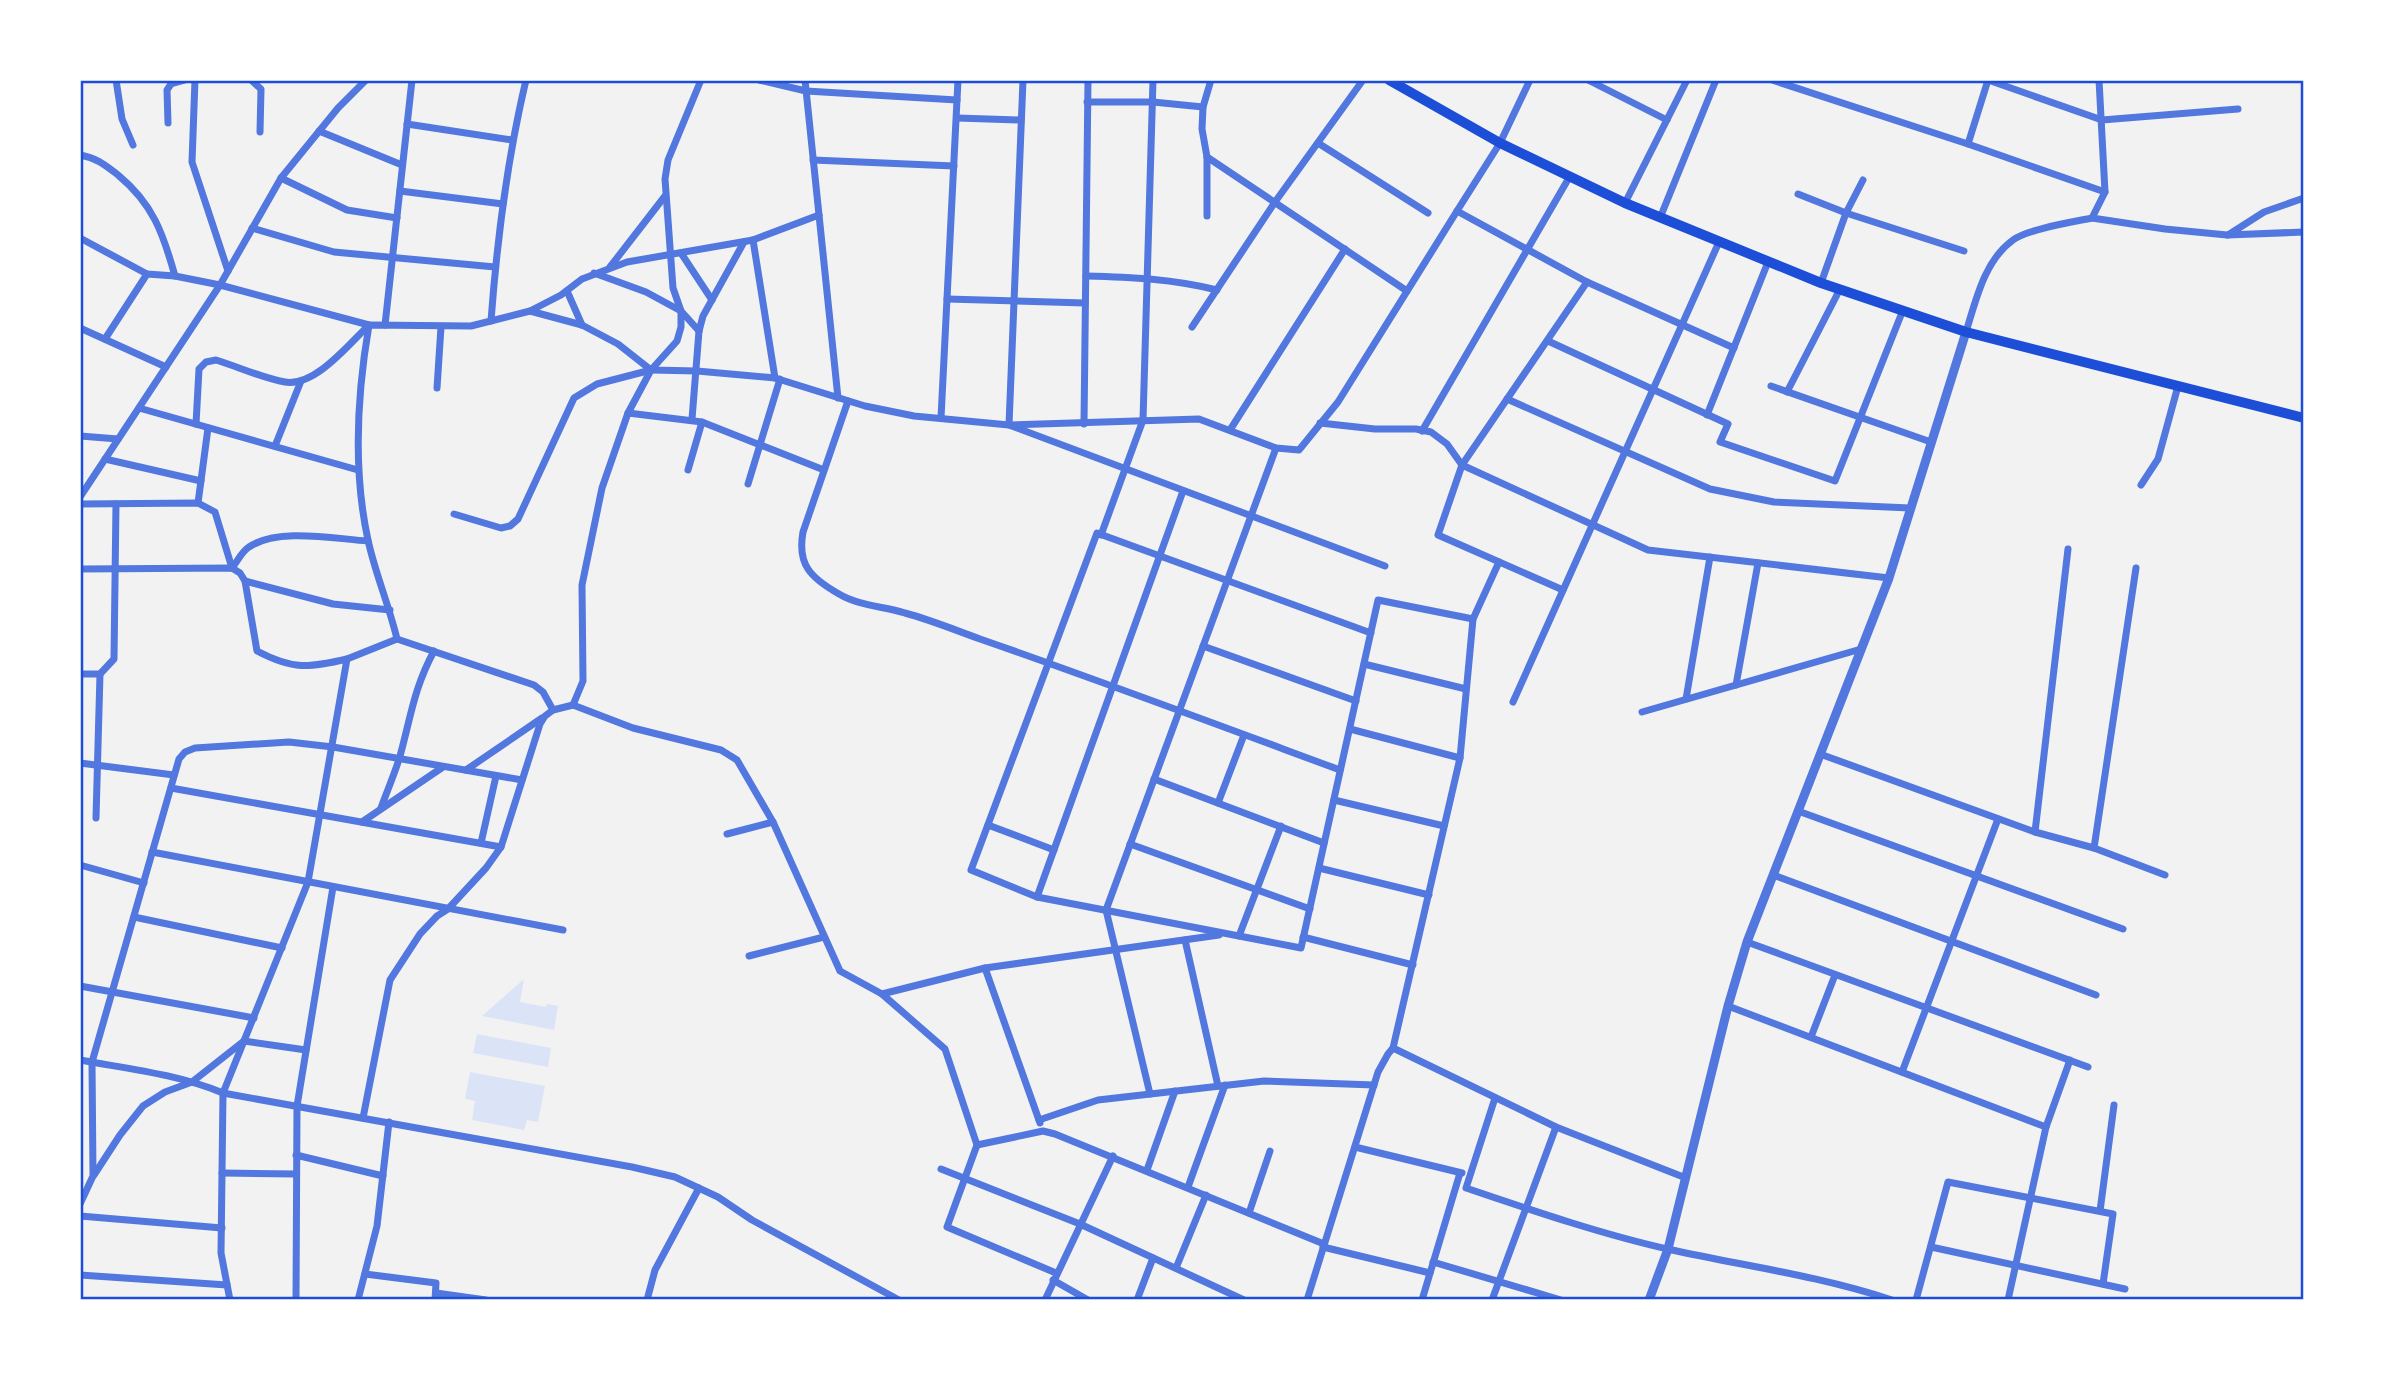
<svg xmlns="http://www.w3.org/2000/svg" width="2384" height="1380" font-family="'Source Sans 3',sans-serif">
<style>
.green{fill:#dbe4f7}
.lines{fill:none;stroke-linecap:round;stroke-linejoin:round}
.minor{stroke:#5277de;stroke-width:7}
.tertiary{stroke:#5277de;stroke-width:9}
.primary{stroke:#1d4ed8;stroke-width:10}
.neatline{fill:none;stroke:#1d4ed8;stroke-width:2.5}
</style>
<rect width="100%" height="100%" fill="#f2f2f2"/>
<g class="green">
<polygon points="524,979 520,1002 546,1007 547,1004 558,1006 554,1030 482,1016"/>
<polygon points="477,1034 551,1048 548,1067 473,1053"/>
<polygon points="470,1072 545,1086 538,1122 527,1120 524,1130 472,1120 475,1101 465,1099"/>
</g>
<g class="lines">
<g class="minor">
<polyline points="116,80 122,119 133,145"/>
<polyline points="195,80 192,162 228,271"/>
<polyline points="251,80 261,89 260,132"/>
<polyline points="759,80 806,91 957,100"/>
<polyline points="805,80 838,398"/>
<polyline points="1023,80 1009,425 1385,566"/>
<polyline points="1588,80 1667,120"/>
<polyline points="1772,80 1968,144 2105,192"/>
<polyline points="1988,80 2102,120 2238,109"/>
<polyline points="1087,102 1153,102 1203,107"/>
<polyline points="957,118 1021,120"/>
<polyline points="168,123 167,90 171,84 185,80"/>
<polyline points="407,124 512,140"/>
<polyline points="319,131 402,165"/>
<polyline points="1318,143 1428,213"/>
<polyline points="1968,144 1988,80"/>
<path d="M80 155C97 158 105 165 118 175 153 204 163 233 175 276"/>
<polyline points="1207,157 1407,291"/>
<polyline points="813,160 954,166"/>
<polyline points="281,178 347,210 397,218"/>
<polyline points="400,191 503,204"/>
<polyline points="1798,194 1846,213 1964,251"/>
<polyline points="1625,203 1687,80"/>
<polyline points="1457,211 1587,282 1734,348"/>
<polyline points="1207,216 1207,157 1202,129 1203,107 1211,80"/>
<polyline points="1660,218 1716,80"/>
<polyline points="2092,218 2165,229 2227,235 2304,232"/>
<polyline points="252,228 334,252 495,267"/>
<polyline points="2228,235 2264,212 2304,198"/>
<path d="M80 238 147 274 175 276 220 285 369 325C357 395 353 471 368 540 375 573 389 605 397 639L534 685 543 692 553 710"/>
<polyline points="753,240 775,378"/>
<polyline points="681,253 712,300"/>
<polyline points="610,267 665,196"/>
<polyline points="594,273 646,292 681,311 699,331"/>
<path d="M1086 276C1131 277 1173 279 1217 290"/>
<polyline points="1821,283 1846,213 1863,180"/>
<polyline points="567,291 582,325"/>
<polyline points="947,299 1085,303"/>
<polyline points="530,311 561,295 582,279 627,262 753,240 819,215"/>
<path d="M491 321C497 240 507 160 526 80"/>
<polyline points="385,325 412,80"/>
<polyline points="1192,327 1275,202 1363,80"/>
<polyline points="80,328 166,367"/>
<path d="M1966 332C1976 300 1984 261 2013 240 2028 229 2073 222 2092 218L2105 192 2099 80"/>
<polyline points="105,339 147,274"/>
<polyline points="1548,341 1728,424 1720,442 1835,481 1903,310"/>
<polyline points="1771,386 1931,442"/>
<polyline points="437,388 441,327"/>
<polyline points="1787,392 1840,289"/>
<polyline points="1507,399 1710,489 1774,502 1910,508"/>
<path d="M848 401 803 532C797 565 811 578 839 594 859 606 883 606 905 613 931 620 955 630 980 639 1101 681 1221 726 1340 770"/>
<polyline points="139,408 358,470"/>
<polyline points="628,413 702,422 824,470"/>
<polyline points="1707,415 1768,262"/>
<polyline points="941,418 958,80"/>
<polyline points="692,419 699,331 703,316 744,242"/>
<polyline points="1320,423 1375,429 1416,429 1431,432 1447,444 1462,465 1648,550 1889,578"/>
<path d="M196 424 199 369 206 362 216 360C239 367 262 378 285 382 315 387 349 344 369 325L471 326 530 311 582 325 618 344 651 370 697 371 775 378 865 406 914 416 1009 425 1199 419 1276 448 1299 450 1338 402 1457 211 1500 143 1530 80"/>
<polyline points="1084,424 1088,80"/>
<polyline points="1230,430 1345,249"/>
<polyline points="1422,431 1570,176"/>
<polyline points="80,436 118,439"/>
<polyline points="275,446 301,381"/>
<polyline points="105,459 201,481"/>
<polyline points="688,470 702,422"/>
<polyline points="748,484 780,379"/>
<polyline points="2141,485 2158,459 2178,386"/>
<polyline points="80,497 220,285 281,178 338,108 366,80"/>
<polyline points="198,503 208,428"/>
<polyline points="80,504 198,503 215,512 232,568"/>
<polyline points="454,514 501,528 510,526 518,519 574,398 597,384 651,370"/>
<polyline points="1101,535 1143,420 1153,80"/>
<path d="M232 568C237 562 242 551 249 547 278 527 335 539 368 541"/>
<path d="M80 569 232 568 240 573 245 581 257 651C293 670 309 668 347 659L308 882 223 1093 221 1253 230 1300"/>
<polyline points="245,581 333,604 390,610"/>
<polyline points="1563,590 1438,535 1462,465 1587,282"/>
<polyline points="1371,633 1097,533 971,870 1037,897 1301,948 1378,600 1473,619"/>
<polyline points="1203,646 1356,701"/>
<polyline points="347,659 397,639"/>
<polyline points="1364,664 1466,689"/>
<polyline points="80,674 100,674 114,659 116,504"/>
<polyline points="1736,685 1758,563"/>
<polyline points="1686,699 1710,557"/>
<polyline points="1513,702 1719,242"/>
<polyline points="573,705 583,681 582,585 602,488 628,413 651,370 677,341 681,327 681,311 673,288 665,179 668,160 701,80"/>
<polyline points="1642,712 1861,649"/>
<polyline points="1350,729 1460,758"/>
<polyline points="1820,754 2035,832 2094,848 2165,875"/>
<polyline points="80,763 174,775"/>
<polyline points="466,770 542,718"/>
<polyline points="1154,779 1324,843"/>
<polyline points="171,788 501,847"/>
<polyline points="1334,800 1444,826"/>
<polyline points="1218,803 1244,735"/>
<path d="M381 808C387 791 395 773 400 756 411 716 414 688 434 651"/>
<polyline points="1798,811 2123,929"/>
<polyline points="96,818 100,674"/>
<polyline points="362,822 443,767"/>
<polyline points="988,825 1054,850"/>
<polyline points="2035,832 2068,549"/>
<polyline points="727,834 773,822"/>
<polyline points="481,843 496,776"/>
<polyline points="1130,844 1310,909"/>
<polyline points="2094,848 2136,568"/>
<polyline points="152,852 563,930"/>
<polyline points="80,865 144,883"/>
<polyline points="1319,868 1429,895"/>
<polyline points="1773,875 2096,995"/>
<polyline points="1037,897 1183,491"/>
<polyline points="134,917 282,948"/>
<polyline points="1239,936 1281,826"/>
<polyline points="1303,937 1413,965"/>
<polyline points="1185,940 1218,1086"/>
<polyline points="1747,942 2088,1067"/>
<polyline points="749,956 824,937"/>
<polyline points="985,968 1040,1123"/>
<polyline points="80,986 254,1018"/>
<polyline points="882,994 985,968 1219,935"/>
<polyline points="1728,1006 2046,1127"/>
<polyline points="1811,1037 1835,975"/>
<polyline points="1393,1048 1556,1127 1686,1178"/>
<path d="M80 1060C129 1069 177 1074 223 1093L632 1167 675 1177 718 1197 752 1220 899 1300"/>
<polyline points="1902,1072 1998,819"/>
<polyline points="1150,1094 1106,910 1276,448"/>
<path d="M1495 1098 1466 1188C1531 1210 1604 1235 1672 1250 1745 1266 1820 1276 1892 1300"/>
<polyline points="363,1118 390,980 420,934 437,916 448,909 486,868 501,847 540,724 545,716 553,710 573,705 633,728 721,750 737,760 773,822 840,971 882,994 945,1049 977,1145 947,1227 1056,1273"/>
<polyline points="1039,1120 1098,1100 1264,1081 1374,1085"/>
<polyline points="977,1145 1043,1131 1055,1134 1324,1244"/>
<polyline points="1355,1147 1462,1173"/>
<polyline points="296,1155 383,1176"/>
<polyline points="941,1169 1080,1224 1244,1300"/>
<polyline points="1147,1170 1175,1091"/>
<polyline points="222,1173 296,1174"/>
<polyline points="94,1175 120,1135 143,1106 165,1092 192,1082 244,1041 306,1050"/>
<polyline points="1188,1187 1225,1085"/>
<polyline points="80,1204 93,1176 92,1062 179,759 185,752 195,748 289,742 333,747 522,780"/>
<polyline points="2100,1211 2114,1105"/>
<polyline points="1249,1213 1270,1151"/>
<polyline points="80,1216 222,1228"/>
<polyline points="1323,1247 1430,1273"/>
<polyline points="1931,1247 2125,1289"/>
<polyline points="1433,1262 1561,1300"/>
<polyline points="1176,1268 1206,1195"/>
<polyline points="365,1274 436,1283 435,1300"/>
<polyline points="80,1275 227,1285"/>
<polyline points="1053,1280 1088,1300"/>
<polyline points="436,1293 486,1300"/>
<polyline points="296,1300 297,1106 333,887"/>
<polyline points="358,1300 377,1226 389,1122"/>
<polyline points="647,1300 655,1270 699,1188"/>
<polyline points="1045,1300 1113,1156"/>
<polyline points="1137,1300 1153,1258"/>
<polyline points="1307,1300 1378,1072 1388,1054 1393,1048 1460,758 1473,619 1499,562"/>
<polyline points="1422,1300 1460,1173"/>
<polyline points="1492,1300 1556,1127"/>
<polyline points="1916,1300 1948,1182 2113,1214 2103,1284"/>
<polyline points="2008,1300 2046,1127 2070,1060"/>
</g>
<polyline class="tertiary" points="1649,1300 1668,1249 1728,1006 1747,942 1889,578 1966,332"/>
<polyline class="primary" points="1389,80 1500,143 1625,203 1821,283 1966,332 2304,418"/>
</g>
<rect width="2384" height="1380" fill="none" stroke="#ffffff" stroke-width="164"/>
<rect x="82" y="82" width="2220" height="1216" class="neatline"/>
</svg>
